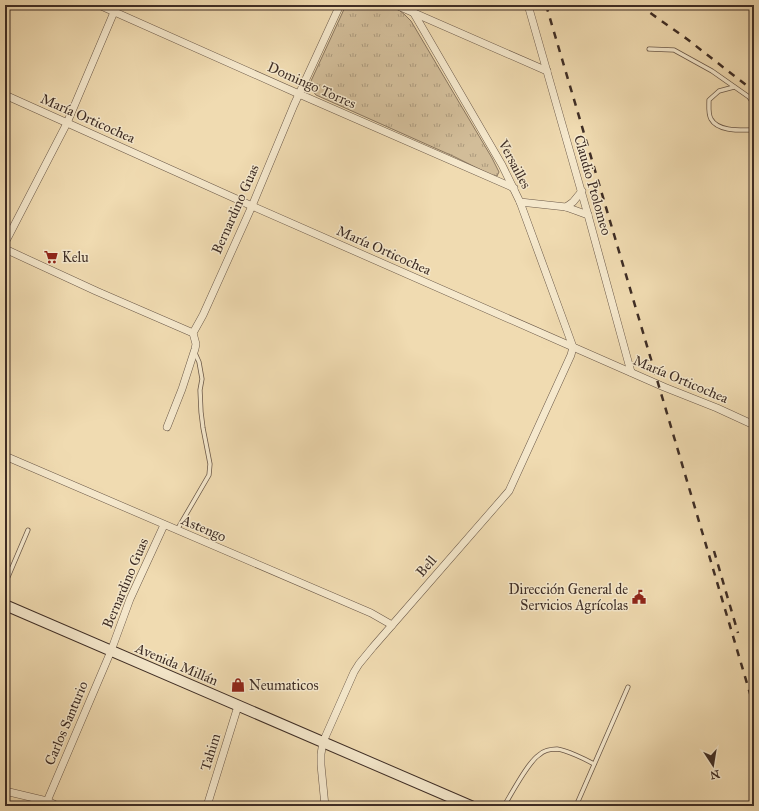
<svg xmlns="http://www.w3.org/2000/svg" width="759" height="811" font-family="'IM FELL Great Primer',serif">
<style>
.grass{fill:url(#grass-tufts);stroke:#88755f}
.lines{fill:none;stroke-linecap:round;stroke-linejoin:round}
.lane-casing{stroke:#6a5848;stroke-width:5}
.street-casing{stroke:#6a5848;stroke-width:8}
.secondary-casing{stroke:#3e2d25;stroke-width:12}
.lane{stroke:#f5e8cc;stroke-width:3.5}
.street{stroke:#f5e8cc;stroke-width:7}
.secondary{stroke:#f5e8cc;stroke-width:10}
.rail{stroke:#3e2d25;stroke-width:2.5;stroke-dasharray:7 7;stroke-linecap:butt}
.labels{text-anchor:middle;stroke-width:3;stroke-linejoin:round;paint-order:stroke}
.street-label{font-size:14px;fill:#3e2d25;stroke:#f5e8cc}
.poi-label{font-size:14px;fill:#3e2d25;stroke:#f5e8cc;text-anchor:start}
</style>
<defs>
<pattern id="grass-tufts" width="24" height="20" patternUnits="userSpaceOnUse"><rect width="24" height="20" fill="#d2bd99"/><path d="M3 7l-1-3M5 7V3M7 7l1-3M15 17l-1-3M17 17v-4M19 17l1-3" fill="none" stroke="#ac9a7d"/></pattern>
</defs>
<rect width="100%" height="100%" fill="#f0dbb1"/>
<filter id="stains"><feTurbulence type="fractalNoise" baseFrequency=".005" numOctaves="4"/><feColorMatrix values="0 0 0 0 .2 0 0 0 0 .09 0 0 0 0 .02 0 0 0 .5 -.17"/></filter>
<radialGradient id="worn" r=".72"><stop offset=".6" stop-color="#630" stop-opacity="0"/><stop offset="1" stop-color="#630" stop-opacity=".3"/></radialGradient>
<path class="grass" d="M346 5H388L399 10 405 15 411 21 492 158 499 172 497 176H493L455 157 316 95C312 91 311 87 311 81Z"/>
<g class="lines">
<defs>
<g id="lane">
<polyline points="649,49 674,50 712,71 749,97 754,104"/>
<path d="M734 87 719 91 709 100C709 106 708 114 711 119 718 132 742 130 754 130"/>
<polyline points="177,530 209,475 210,464 203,428 201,412 200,390 202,379 199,362 195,353"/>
<polyline points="5,584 28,530"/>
<path d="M504 806C512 793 528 762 539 755 543 751 551 749 557 749 566 750 585 759 594 764"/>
<polyline points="576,806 628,687"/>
</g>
<g id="street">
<polyline points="99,5 299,94 514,188"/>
<polyline points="396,5 547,71"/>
<polyline points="528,5 588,215 631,372"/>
<polyline points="5,95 252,206 573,347 664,387 717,408 754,425"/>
<polyline points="520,202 566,207 588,215"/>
<polyline points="566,207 573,202 582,191"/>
<polyline points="5,243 67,123 117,5"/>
<polyline points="5,249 96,291 193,333"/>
<polyline points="167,427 182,389 195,349 196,344 193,333 203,315 252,206 294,105 340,5"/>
<polyline points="5,456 371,613 392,625"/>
<polyline points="5,791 47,801 58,806"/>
<polyline points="45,806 111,651 130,599 164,525"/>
<polyline points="207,806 238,706"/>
<polyline points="325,806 321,765 321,754 323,742 354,672 359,664 373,647 509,491 571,355 573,347 520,202 502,165 409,5"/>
</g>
<polyline id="secondary" points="5,605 471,806"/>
</defs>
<use href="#lane" class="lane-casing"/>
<use href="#street" class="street-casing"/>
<use href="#secondary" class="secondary-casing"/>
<use href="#lane" class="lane"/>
<use href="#street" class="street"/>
<use href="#secondary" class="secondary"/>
<g class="rail">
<polyline points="546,5 754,707"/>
<polyline points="639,5 687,39 746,85 754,93"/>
<polyline points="714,551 738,633"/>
</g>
</g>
<defs>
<symbol id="supermarket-bare" viewBox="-9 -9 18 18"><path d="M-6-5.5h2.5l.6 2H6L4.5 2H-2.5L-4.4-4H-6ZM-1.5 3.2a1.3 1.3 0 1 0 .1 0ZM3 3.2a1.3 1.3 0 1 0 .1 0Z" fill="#8f2418" stroke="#f5e8cc" stroke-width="2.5" paint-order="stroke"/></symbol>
<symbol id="civic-bare" viewBox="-9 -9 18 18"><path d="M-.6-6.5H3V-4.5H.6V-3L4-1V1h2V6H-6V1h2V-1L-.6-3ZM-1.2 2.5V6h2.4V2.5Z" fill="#8f2418" stroke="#f5e8cc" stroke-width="2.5" paint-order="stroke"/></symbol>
<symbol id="shop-bare" viewBox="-9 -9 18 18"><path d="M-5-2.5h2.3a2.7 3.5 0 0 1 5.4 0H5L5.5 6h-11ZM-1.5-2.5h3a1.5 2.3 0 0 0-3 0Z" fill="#8f2418" stroke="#f5e8cc" stroke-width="2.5" paint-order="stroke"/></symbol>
</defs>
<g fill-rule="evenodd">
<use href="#supermarket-bare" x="41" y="247" width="20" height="20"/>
<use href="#civic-bare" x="629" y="587" width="20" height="20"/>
<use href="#shop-bare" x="228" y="675" width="20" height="20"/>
</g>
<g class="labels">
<g class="street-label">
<text transform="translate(312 85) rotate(24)" y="5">Domingo Torres</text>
<text transform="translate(88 118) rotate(24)" y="5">María Orticochea</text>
<text transform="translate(515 164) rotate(62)" y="5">Versailles</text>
<text transform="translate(593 185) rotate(74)" y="5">Claudio Ptolomeo</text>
<text transform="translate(235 209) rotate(-66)" y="5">Bernardino Guas</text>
<text transform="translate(384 250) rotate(24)" y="5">María Orticochea</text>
<text transform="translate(681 379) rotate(23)" y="5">María Orticochea</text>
<text transform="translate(204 528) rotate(23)" y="5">Astengo</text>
<text transform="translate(426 566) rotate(-49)" y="5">Bell</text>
<text transform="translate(125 583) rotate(-67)" y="5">Bernardino Guas</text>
<text transform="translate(177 664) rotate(23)" y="5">Avenida Millán</text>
<text transform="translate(66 723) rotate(-67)" y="5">Carlos Santurio</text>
<text transform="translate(210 752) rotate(-73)" y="5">Tahim</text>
</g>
<g class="poi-label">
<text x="62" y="262">Kelu</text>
<text x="628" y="594" text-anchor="end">Dirección General de<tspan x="628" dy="16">Servicios Agrícolas</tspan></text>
<text x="249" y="690">Neumaticos</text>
</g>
</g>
<rect width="759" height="811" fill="none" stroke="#f0dbb1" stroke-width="20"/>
<rect x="6" y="6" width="747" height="799" fill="none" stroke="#3e2d25" stroke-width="2"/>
<rect x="10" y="10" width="739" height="791" fill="none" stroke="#3e2d25"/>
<g transform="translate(713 765) rotate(168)" stroke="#f5e8cc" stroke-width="3" paint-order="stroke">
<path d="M0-3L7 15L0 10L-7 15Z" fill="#3e2d25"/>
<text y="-6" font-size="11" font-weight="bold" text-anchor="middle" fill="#3e2d25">N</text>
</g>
<rect width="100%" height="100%" filter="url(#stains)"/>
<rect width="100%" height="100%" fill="url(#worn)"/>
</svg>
